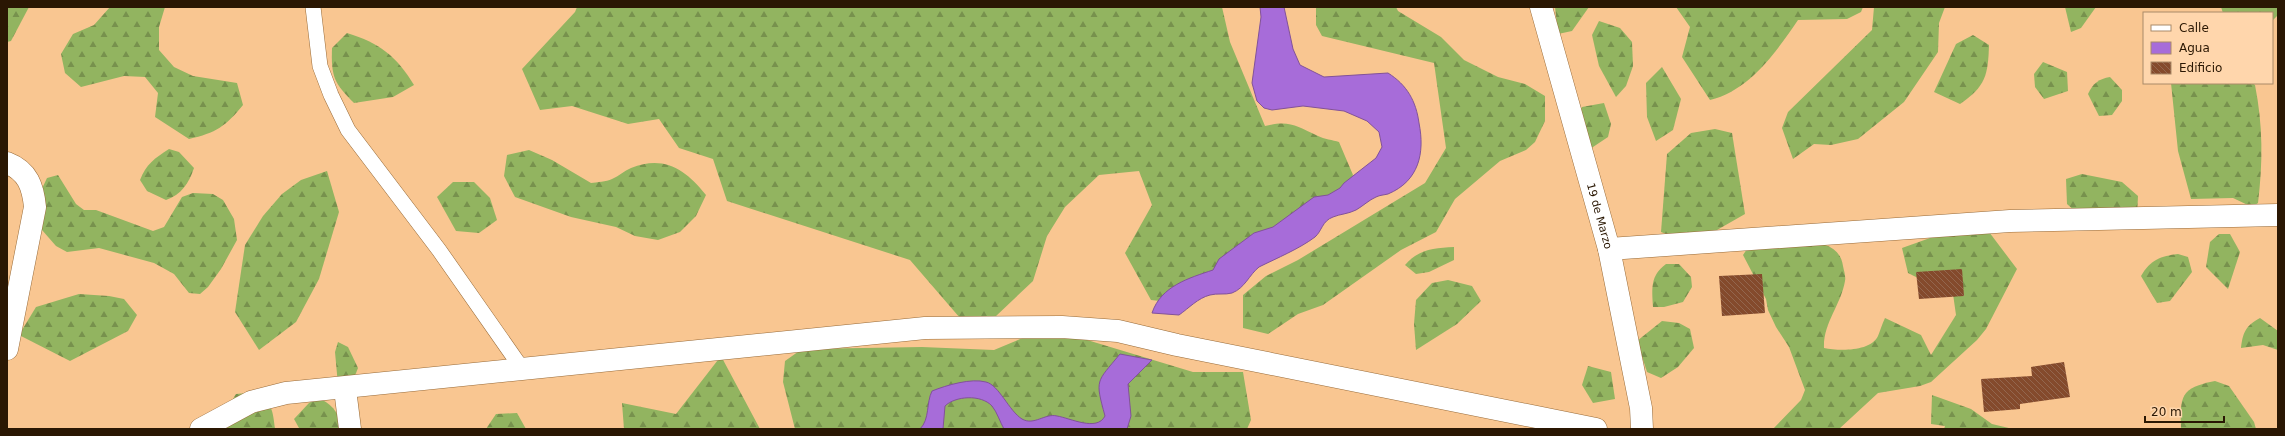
<svg xmlns="http://www.w3.org/2000/svg" width="2285" height="436" font-family="'DejaVu Sans',sans-serif">
<style>
.forest{fill:url(#forest-firs)}
.water{fill:#a76cd9;stroke:#825299}
.building{fill:url(#building-back-hatch)}
.lines{fill:none;stroke-linecap:round;stroke-linejoin:round}
.service-casing{stroke:#986a37;stroke-width:16}
.minor-casing{stroke:#986a37;stroke-width:23}
.service{stroke:#fff;stroke-width:15}
.minor{stroke:#fff;stroke-width:22}
.labels{text-anchor:middle;stroke-width:4;stroke-linejoin:round;paint-order:stroke}
.street-label{font-size:11px;fill:#2a1703;stroke:#ffd6ac}
</style>
<defs>
<pattern id="forest-firs" width="22" height="20" patternUnits="userSpaceOnUse"><rect width="22" height="20" fill="#92b460"/><path d="M5 1l3.5 6h-7zM16 11l3.5 6h-7z" fill="#77914d"/></pattern>
<pattern id="building-back-hatch" width="6" height="6" patternUnits="userSpaceOnUse"><rect width="6" height="6" fill="#844a2c"/><path d="M-1 5l2 2M0 0l6 6M5-1l2 2" fill="none" stroke="#93664e"/></pattern>
</defs>
<rect width="100%" height="100%" fill="#f9c691"/>
<g class="forest">
<polygon points="7,7 29,7 11,41 7,42"/>
<path d="M110 7H165L159 27V50L174 67 193 76 237 83 243 105C226 126 216 133 189 139L155 117 158 93 145 77 124 76 81 87 65 73 61 54 73 34 94 25Z"/>
<path d="M577 7H1222L1230 42 1265 126C1290 120 1296 126 1318 136 1324 139 1333 140 1339 142L1353 175 1348 185 1288 217 1249 245 1224 268 1169 302 1151 300 1125 253 1152 205 1139 171 1099 175 1065 207 1047 236 1033 281 995 317 960 318 910 260 727 201 713 159 679 148 659 119 628 124 572 106 540 110 522 69 575 12Z"/>
<polygon points="1316,7 1396,7 1398,11 1441,37 1464,60 1498,77 1525,84 1545,96 1545,121 1535,142 1526,150 1500,161 1455,199 1436,232 1401,250 1323,305 1298,314 1268,334 1243,328 1243,295 1266,276 1298,260 1425,183 1446,148 1434,63 1322,36 1316,25"/>
<polygon points="1555,7 1589,7 1572,31 1558,34"/>
<path d="M1676 7H1863L1861 12 1847 19 1798 20C1776 52 1750 90 1710 100L1682 57 1690 27Z"/>
<polygon points="1874,7 1945,7 1939,23 1938,52 1904,102 1858,139 1831,145 1814,144 1793,159 1782,128 1788,112 1872,30"/>
<polygon points="2065,7 2096,7 2081,28 2071,32"/>
<polygon points="2221,7 2278,7 2278,15 2272,21 2272,13 2223,13"/>
<polygon points="1599,21 1620,28 1632,42 1633,66 1626,86 1616,97 1599,66 1592,35"/>
<path d="M347 33C380 43 396 56 414 85L393 97 354 103C334 83 331 77 332 48Z"/>
<path d="M1973 35 1989 45C1988 75 1986 86 1960 104L1934 92 1956 44Z"/>
<polygon points="2043,62 2067,72 2068,91 2044,99 2035,87 2034,74"/>
<polygon points="1662,67 1681,99 1673,130 1656,141 1647,117 1646,83"/>
<path d="M2110 77 2122 90V101L2112 115 2099 116 2088 94C2093 83 2099 79 2110 77Z"/>
<path d="M2171 83H2252L2255 85C2263 125 2263 163 2258 203L2252 207 2233 198 2191 199 2178 151Z"/>
<polygon points="1604,103 1611,124 1608,137 1590,149 1570,131 1582,107"/>
<polygon points="1715,129 1732,133 1745,214 1717,230 1684,241 1661,232 1667,154 1691,133"/>
<path d="M169 149 179 152 194 168C189 183 181 195 166 200L147 191 140 180C146 164 155 158 169 149Z"/>
<path d="M529 150 552 160 591 183C597 182 606 182 612 179 619 176 624 171 631 168 664 155 685 169 706 195L696 216 680 232 658 240 635 236 616 227 571 217 515 197 504 176 507 155Z"/>
<polygon points="327,171 339,212 319,279 296,322 259,350 235,312 245,245 263,216 282,194 301,180"/>
<polygon points="2082,174 2122,182 2138,196 2137,217 2090,225 2067,204 2066,179"/>
<polygon points="58,175 76,204 84,210 96,210 153,231 164,227 182,197 193,193 213,194 223,200 234,219 237,240 221,269 208,287 200,294 189,293 174,274 154,263 99,248 67,252 56,246 42,230 38,197 47,178"/>
<polygon points="453,182 474,182 490,198 497,220 479,233 456,231 437,197"/>
<path d="M1972 223 1983 224 2017 269 1986 329 1977 340 1931 382 1920 386 1878 393 1839 429H1773L1801 400 1805 390 1789 347 1776 327 1768 310 1766 299 1743 255 1747 249C1773 246 1838 228 1843 266 1844 271 1846 277 1845 281 1841 305 1823 323 1824 348 1839 351 1870 352 1878 336 1880 331 1882 324 1885 318L1921 335 1931 355 1956 315 1952 287 1918 278 1908 273 1902 248Z"/>
<polygon points="2219,234 2230,234 2240,252 2228,289 2206,267 2210,242"/>
<path d="M1454 247V260L1429 272 1416 274 1405 265C1419 249 1434 248 1454 247Z"/>
<path d="M2178 254 2188 257 2192 272 2170 301 2157 303 2141 276C2150 260 2161 256 2178 254Z"/>
<path d="M1666 264H1679L1691 277 1692 287 1683 302 1664 307H1653C1652 288 1650 276 1666 264Z"/>
<polygon points="1448,280 1472,286 1481,301 1457,324 1416,350 1414,324 1416,300 1432,283"/>
<polygon points="79,294 109,296 124,299 137,315 128,331 70,361 19,335 36,307"/>
<path d="M2260 318 2278 331V350L2263 345 2241 348C2243 333 2245 326 2260 318Z"/>
<polygon points="1662,321 1679,323 1690,329 1694,348 1678,367 1661,378 1647,372 1637,341"/>
<polygon points="1054,330 1193,372 1243,372 1251,420 1247,429 795,429 783,382 785,361 802,349 922,347 994,350 1032,334"/>
<polygon points="338,342 348,347 358,368 349,391 338,385 335,352"/>
<polygon points="721,356 760,429 624,429 622,403 676,414"/>
<polygon points="1588,366 1611,372 1615,399 1593,403 1582,385"/>
<path d="M2215 381 2229 386 2254 422 2256 429H2181C2180 396 2180 388 2215 381Z"/>
<path d="M247 393C271 403 272 402 275 429H228C224 418 229 404 236 394Z"/>
<polygon points="1932,395 1971,409 1992,424 2013,429 1944,429 1945,426 1931,424"/>
<path d="M319 398C332 405 341 413 339 429L299 428 294 419 309 403Z"/>
<polygon points="517,413 526,429 486,429 496,414"/>
</g>
<g class="water">
<path d="M1260 7H1284L1293 49 1300 65 1324 77 1388 73C1407 85 1416 101 1419 123 1425 153 1419 181 1388 194 1384 195 1380 195 1376 197 1369 200 1363 206 1356 210 1348 214 1340 214 1333 217 1322 221 1322 231 1315 237 1299 249 1277 258 1259 267 1249 275 1245 288 1232 293 1225 295 1217 293 1210 295 1198 298 1189 308 1179 315L1152 313C1161 286 1189 278 1213 270L1219 259 1254 233 1273 227 1314 197 1328 195 1340 188 1344 183 1376 158 1382 147 1379 132 1367 121 1344 111 1303 106 1272 110 1264 108 1257 101 1252 83 1261 17Z"/>
<path d="M1120 354 1152 360 1128 384 1131 416 1127 429H1004C1000 422 997 412 992 406 981 394 955 396 945 406L943 429H920C930 419 926 403 932 391 947 385 971 378 986 382 999 385 1009 411 1022 419 1034 426 1045 413 1057 416 1070 418 1097 432 1105 416 1095 379 1096 383 1120 354Z"/>
</g>
<g class="building">
<polygon points="1962,269 1964,296 1919,299 1916,272"/>
<polygon points="1762,274 1765,313 1722,316 1719,276"/>
<polygon points="2064,362 2070,397 2020,404 2020,409 1984,412 1981,379 2032,376 2031,367"/>
</g>
<g class="lines">
<defs>
<polyline id="service" points="313,7 320,66 331,95 348,130 439,250 523,370"/>
<g id="minor">
<path id="s1" d="M1541 7 1609 249 1641 408 1642 429"/>
<path d="M7 163C28 171 33 187 35 207L7 349"/>
<polyline points="1609,249 2010,221 2278,215"/>
<polyline points="345,389 350,429"/>
<polyline points="201,429 251,402 286,393 925,328 1062,327 1118,331 1177,345 1596,429"/>
</g>
</defs>
<use href="#service" class="service-casing"/>
<use href="#minor" class="minor-casing"/>
<use href="#service" class="service"/>
<use href="#minor" class="minor"/>
</g>
<g class="labels">
<g class="street-label">
<text dy="4" stroke="none"><textPath href="#s1" startOffset="217">19 de Marzo</textPath></text>
</g>
</g>
<rect width="2285" height="436" fill="none" stroke="#2a1703" stroke-width="16"/>
<rect x="2143" y="12" width="130" height="72" fill="#ffd6ac" stroke="#aa8a68"/>
<rect x="2151" y="25" width="20" height="6" fill="#ffffff" stroke="#aa8a68"/>
<text x="2179" y="32" font-size="12" fill="#2a1703">Calle</text>
<rect x="2151" y="42" width="20" height="12" fill="#a76cd9" stroke="#aa8a68"/>
<text x="2179" y="52" font-size="12" fill="#2a1703">Agua</text>
<rect x="2151" y="62" width="20" height="12" fill="url(#building-back-hatch)" stroke="#aa8a68"/>
<text x="2179" y="72" font-size="12" fill="#2a1703">Edificio</text>
<path d="M2145 416v6h79v-6" fill="none" stroke="#2a1703" stroke-width="2"/>
<text x="2151" y="416" font-size="12" fill="#2a1703" stroke="#ffd6ac" stroke-width="3" paint-order="stroke">20 m</text>
</svg>
